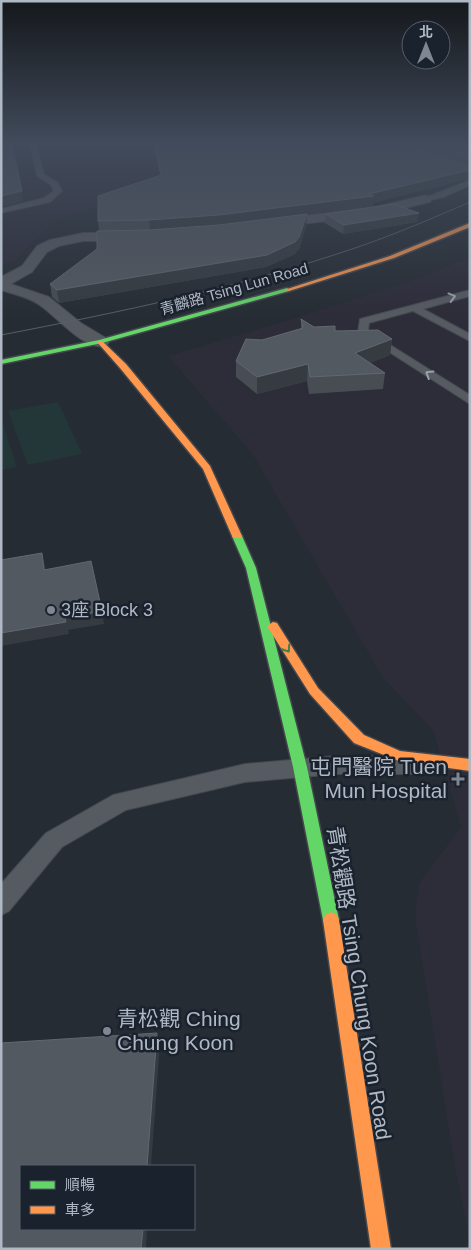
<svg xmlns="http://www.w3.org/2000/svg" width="471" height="1250" font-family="Arial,'Noto Sans TC',sans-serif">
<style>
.medical{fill:#2d2c39}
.green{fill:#233638}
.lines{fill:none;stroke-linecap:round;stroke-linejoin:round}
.lane-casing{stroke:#44484e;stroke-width:2}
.street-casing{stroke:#44484e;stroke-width:2}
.fast-casing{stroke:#44484e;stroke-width:3}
.slow-casing{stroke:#44484e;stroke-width:3}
.lane{fill:#565a61;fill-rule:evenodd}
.street{fill:#565a61;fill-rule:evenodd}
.fast{fill:#63d668;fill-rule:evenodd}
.slow{fill:#ff974d;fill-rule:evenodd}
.tram{stroke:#5a5e64;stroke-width:1}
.wall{fill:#484d54}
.shaded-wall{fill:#363b41}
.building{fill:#535960;stroke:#616870}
.oneway{stroke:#99a0ac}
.oneway2{stroke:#3e7c4a}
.poi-dot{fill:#7f8792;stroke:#1a222d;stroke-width:2}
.labels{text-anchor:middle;stroke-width:5;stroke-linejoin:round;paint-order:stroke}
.far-street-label{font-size:15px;fill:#afb8c5;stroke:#1a222d}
.poi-label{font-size:18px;fill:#afb8c5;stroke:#1a222d;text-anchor:start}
.near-poi-label{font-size:21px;fill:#afb8c5;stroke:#1a222d;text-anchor:end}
.near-street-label{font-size:21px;fill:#afb8c5;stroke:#1a222d}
</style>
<rect width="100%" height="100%" fill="#262c33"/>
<g class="medical">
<polygon points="1,144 470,144 470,195 456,205 262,150 56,220 13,262 1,265"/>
<polygon points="470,257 470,1241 456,1173 415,918 419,883 461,827 433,730 383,678 253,455 168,356 295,318 417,279"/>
</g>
<g class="green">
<polygon points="58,402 82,454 28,465 8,411"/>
<polygon points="1,419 17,467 1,470"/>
</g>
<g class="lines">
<defs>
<g id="lane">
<polygon points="30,144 36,144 44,175 57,182 62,191 50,202 1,213 1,209 44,198 54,191 51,185 37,176"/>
<polygon points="455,144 439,149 449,153 470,153 470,157 448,157 431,150 439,144"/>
<polygon points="470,180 470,185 444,197 426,201 422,199"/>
<polygon points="470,290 470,296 423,309 470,334 470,341 413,311 369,323 368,331 470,395 470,404 358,332 360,319"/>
<polygon points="336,756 412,756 419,759 422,765 419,771 412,774 336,774 245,782 126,810 62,847 9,911 1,915 1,884 46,833 113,795 245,764"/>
</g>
<g id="street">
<polygon points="426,195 432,199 430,202 376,215 269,228 263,224 269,220 376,207"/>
<path d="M83 233H135L142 237 135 241H83L59 246 47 252 32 272 11 284 49 297 81 323 106 338 109 342 106 346C83 351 56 315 38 304 28 297 13 294 1 290V277L22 266 37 246 50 240Z"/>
</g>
<g id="fast">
<polygon points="287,288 290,290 289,291 102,343 1,364 1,360 99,340"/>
<polygon points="237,533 242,536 256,568 307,767 339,920 337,925 331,928 325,925 323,920 293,767 246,568 232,536"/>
</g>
<g id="slow">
<polygon points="470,223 470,227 394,258 289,291 284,290 390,256"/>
<polygon points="98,341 102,341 126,364 210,466 242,536 241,538 233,538 232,536 203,469 120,368 98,343"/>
<polygon points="273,622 277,623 318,688 364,735 400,751 470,759 470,771 399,761 354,743 310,694 267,626"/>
<polygon points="331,912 337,915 339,920 391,1249 371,1249 323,920 325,915"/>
</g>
</defs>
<use href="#lane" class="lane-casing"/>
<use href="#street" class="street-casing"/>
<use href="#fast" class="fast-casing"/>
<use href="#slow" class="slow-casing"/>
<use href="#lane" class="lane"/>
<use href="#street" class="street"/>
<use href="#fast" class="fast"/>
<use href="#slow" class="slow"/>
<path class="tram" d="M1 335C121 312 241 287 358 247 396 234 433 218 470 202"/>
</g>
<g class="wall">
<polygon points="153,144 437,144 445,148 446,144 470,144 470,170 373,203 373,206 219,225 307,214 306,226 299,249 295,254 266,267 59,303 52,297 50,284 97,249 99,231 98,221 160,175"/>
<polygon points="326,214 417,222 343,234 325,223"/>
<polygon points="301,319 314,327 392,339 390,355 370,363 385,373 383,389 309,394 307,381 257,394 236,377 236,361 262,340 301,329"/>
</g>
<g class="shaded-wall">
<polygon points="470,170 470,179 373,203 373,206 219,225 150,230 149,220 369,194"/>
<polygon points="22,191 23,201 1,207 1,196"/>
<polygon points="419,213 417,222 343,234 344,225"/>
<polygon points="307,214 306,226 299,249 295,254 266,267 59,303 57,290"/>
<polygon points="392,339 390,355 353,370 355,353"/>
<polygon points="308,364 307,381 257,394 257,377"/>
<polygon points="42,553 45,566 47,583 44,570"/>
<polygon points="102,611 104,624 68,630 69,634 1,646 1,633 65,618"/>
<polygon points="157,1033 160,1045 151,1166 147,1166"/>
<polygon points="143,1229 147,1229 146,1249 141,1249"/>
</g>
<g class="building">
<polygon points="1,144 12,144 22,191 1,196"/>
<polygon points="155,144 402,144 470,167 470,170 369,194 374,196 219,215 149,220 98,221 98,196 161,175"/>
<polygon points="422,144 436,144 449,150 470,150 470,159"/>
<polygon points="394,204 419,213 344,225 326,214"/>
<polygon points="307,214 299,237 295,242 267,255 57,290 50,284 97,249 97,231 149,230 219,225"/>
<polygon points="301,319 314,327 335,326 335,331 378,330 392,339 355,353 385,373 310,377 308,364 257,377 236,361 246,339 262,340 303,328"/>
<polygon points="42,553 44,570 91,561 102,611 65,618 66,622 1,633 1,560"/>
<polygon points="157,1033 147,1166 21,1166 21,1229 143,1229 141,1249 1,1249 1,1043"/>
</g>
<defs><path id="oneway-chevron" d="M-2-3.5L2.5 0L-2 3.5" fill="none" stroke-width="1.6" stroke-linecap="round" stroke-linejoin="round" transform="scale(1.25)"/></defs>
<g class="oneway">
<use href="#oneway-chevron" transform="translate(452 297) rotate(-15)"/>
<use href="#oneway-chevron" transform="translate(429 374) rotate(-148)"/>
</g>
<use class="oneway2" href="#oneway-chevron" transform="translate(287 649) rotate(57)"/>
<linearGradient id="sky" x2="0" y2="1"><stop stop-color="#15181c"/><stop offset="0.45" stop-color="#414b5b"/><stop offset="1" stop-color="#414b5b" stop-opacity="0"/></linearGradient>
<rect width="471" height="319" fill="url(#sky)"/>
<g class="poi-dot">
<circle cx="51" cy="610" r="5"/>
<path d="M455.5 771.5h5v5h5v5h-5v5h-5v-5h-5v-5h5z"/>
<circle cx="107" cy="1031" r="5"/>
</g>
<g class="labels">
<g class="far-street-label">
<text transform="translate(234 289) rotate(-16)" y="5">青麟路 Tsing Lun Road</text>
</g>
<g class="poi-label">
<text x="61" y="616">3座 Block 3</text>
</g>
<g class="near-poi-label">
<text x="447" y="774">屯門醫院 Tuen<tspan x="447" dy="24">Mun Hospital</tspan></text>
<text x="117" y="1026" text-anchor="start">青松觀 Ching<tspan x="117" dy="24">Chung Koon</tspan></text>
</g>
<g class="near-street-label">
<text transform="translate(359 983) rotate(81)" y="7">青松觀路 Tsing Chung Koon Road</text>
</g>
</g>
<rect width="471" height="1250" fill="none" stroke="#afb8c5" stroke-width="5"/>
<rect x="20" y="1165" width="175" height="65" fill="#1a222d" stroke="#565e6a"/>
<rect x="30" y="1181" width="25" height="8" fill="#63d668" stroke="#565e6a"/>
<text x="65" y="1190" font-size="15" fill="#afb8c5">順暢</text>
<rect x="30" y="1206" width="25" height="8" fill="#ff974d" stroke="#565e6a"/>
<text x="65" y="1215" font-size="15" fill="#afb8c5">車多</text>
<g transform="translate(426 45)"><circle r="24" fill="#1a222d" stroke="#565e6a"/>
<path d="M0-4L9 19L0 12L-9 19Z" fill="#7f8792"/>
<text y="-8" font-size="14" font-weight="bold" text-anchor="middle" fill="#afb8c5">北</text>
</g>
</svg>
